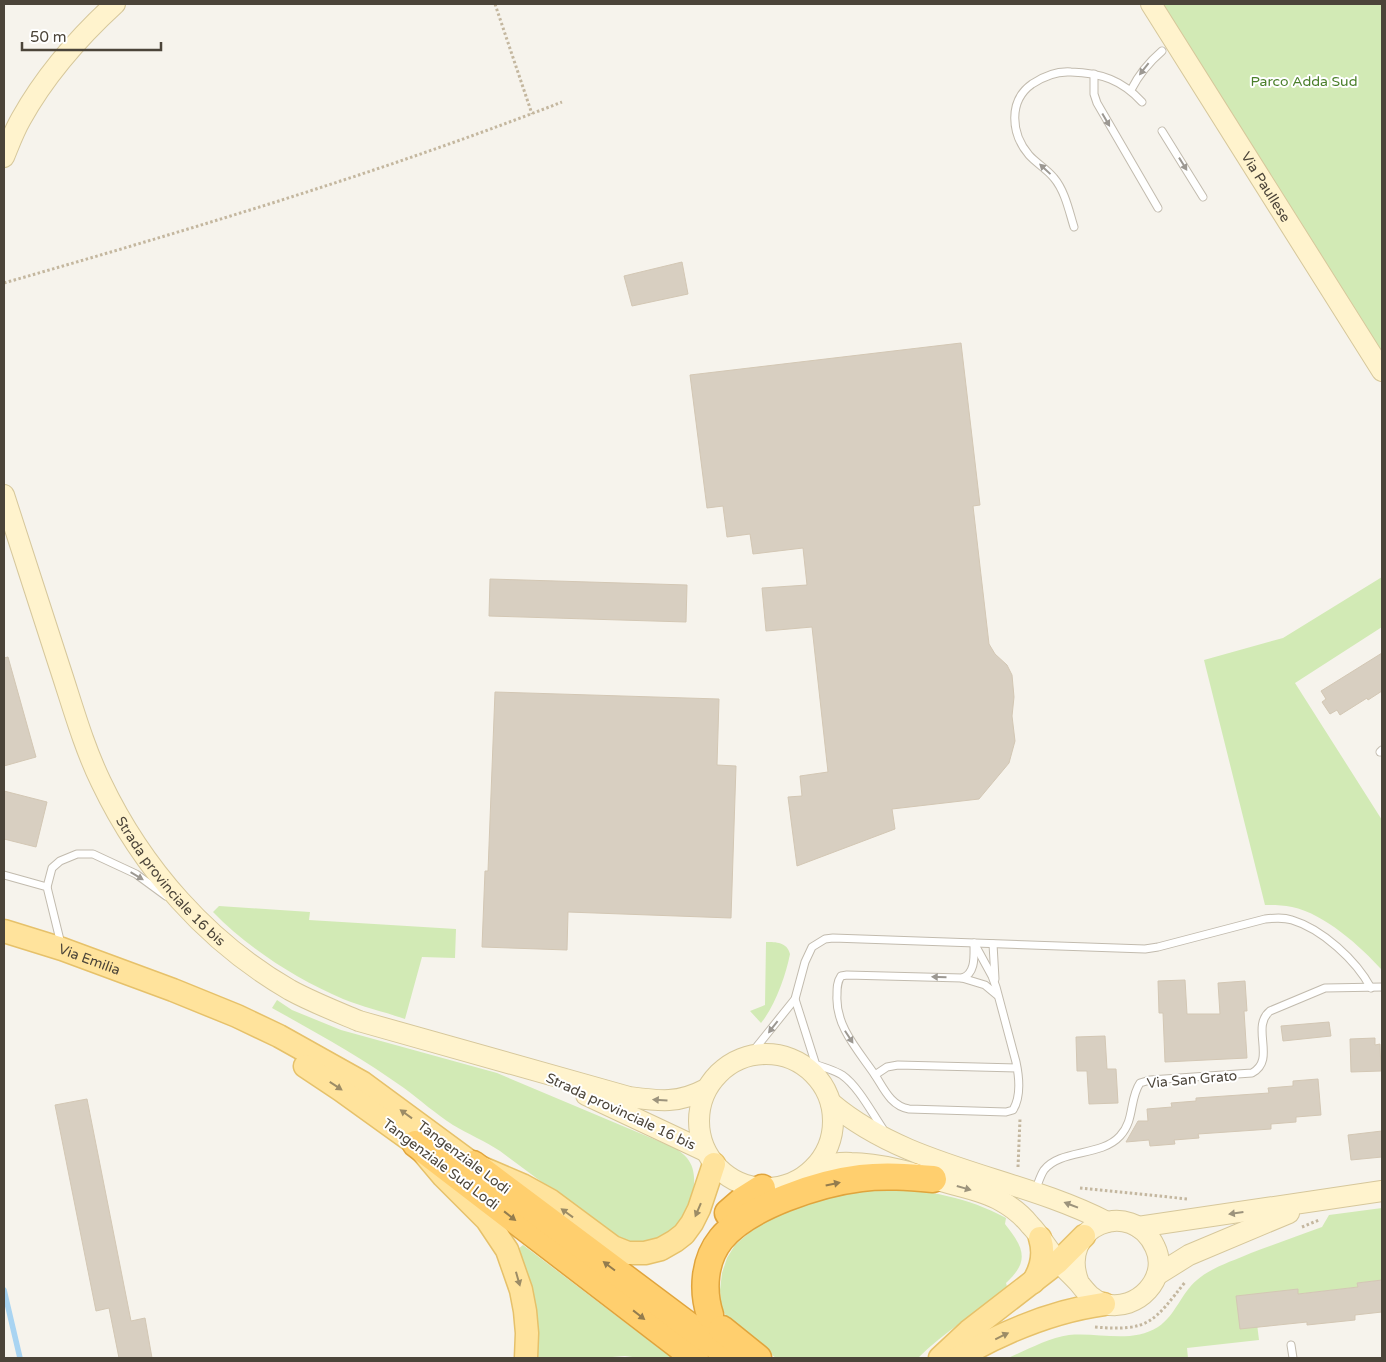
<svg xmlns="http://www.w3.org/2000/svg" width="1386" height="1362" font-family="'Varela Round',sans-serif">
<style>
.green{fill:#d2eab5}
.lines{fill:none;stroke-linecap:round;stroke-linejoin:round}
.stream{stroke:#a9d4f2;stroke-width:5.5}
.building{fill:#d8cfc1;stroke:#d3c7b4}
.lane-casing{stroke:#c2bbae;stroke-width:9}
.secondary-casing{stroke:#d6c79b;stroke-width:22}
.primary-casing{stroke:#e6c16a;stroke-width:25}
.highway-casing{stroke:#e0a43c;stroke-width:29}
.path{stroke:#c4b79f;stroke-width:3;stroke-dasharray:2.5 2.5;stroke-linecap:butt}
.lane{stroke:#fff;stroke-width:7}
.secondary{stroke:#fff3cd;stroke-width:20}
.primary{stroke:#ffe39c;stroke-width:22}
.highway{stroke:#ffcf6e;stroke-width:26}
.oneway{fill:#9c9892}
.oneway2{fill:#9c8c66}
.oneway3{fill:#9c937c}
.oneway4{fill:#937c4e}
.labels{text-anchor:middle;stroke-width:4;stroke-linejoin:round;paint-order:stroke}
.park-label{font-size:14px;fill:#4a7f2a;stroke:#fff}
.street-label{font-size:14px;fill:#4b4439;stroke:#fff}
</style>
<rect width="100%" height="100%" fill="#f6f3ec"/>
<g class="green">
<polygon points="1163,4 1382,4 1382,352 1366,326"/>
<path d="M1382 577V627L1295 683 1382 820V970C1360 946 1325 914 1292 907 1283 905 1274 905 1265 905L1204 660 1283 638Z"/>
<path d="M219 906 310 912 309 920 456 929 455 958 422 957 405 1019C385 1012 363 1007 343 999 296 979 249 949 213 912Z"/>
<path d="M766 942C776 942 787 942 790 954 786 975 775 1006 761 1023L750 1011 765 1005Z"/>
<path d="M277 1000 292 1010 341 1030 497 1073 675 1148C679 1151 684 1154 687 1158 701 1175 692 1204 681 1220 675 1230 661 1239 650 1243 641 1246 629 1242 620 1240L500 1151C485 1141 468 1134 453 1125 436 1114 420 1100 404 1088 362 1058 317 1033 272 1008Z"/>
<path d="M886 1187C930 1191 967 1197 1006 1218L1005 1224C1024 1248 1030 1261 1006 1283L1008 1290C977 1312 944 1332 918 1358H776L736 1329 727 1318 721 1306 720 1290 722 1273 727 1258 735 1245 750 1232 772 1218 823 1197Z"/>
<path d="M1382 1208V1280L1357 1283 1358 1287 1298 1294V1290L1257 1324 1259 1340 1187 1348 1188 1358H1008C1027 1350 1048 1338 1069 1335 1099 1332 1131 1344 1158 1327 1176 1315 1181 1293 1197 1280 1212 1267 1233 1261 1251 1253 1275 1244 1298 1236 1322 1227L1329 1215Z"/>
<polygon points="523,1245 672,1358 640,1358 625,1356 599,1358 534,1358 517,1250"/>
</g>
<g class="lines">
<polyline class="stream" points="4,1290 20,1358"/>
</g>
<g class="building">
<polygon points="682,262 688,294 632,306 624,276"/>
<polygon points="961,343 980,505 973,506 989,644 995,654 1007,665 1012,675 1014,697 1012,716 1015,741 1009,763 979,799 892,809 895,829 797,866 788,797 802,796 800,776 828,772 812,627 766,631 762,588 807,585 803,548 753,554 750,534 727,537 723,506 707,508 690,375"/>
<polygon points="490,579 687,585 686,622 489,616"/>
<polygon points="1382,653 1382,691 1368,700 1367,698 1340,715 1337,710 1330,714 1322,702 1326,699 1321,691"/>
<polygon points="8,657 36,757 4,766 4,658"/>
<polygon points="495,692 719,699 717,765 736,766 731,918 568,912 567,950 482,947 485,871 488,871"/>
<polygon points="4,791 47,802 36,847 4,839"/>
<polygon points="1185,980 1187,1014 1220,1014 1218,983 1245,981 1247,1011 1244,1011 1247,1058 1165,1062 1163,1013 1159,1013 1158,981"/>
<polygon points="1329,1022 1331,1036 1283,1041 1281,1026"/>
<polygon points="1105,1036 1107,1069 1116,1069 1118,1103 1089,1104 1087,1071 1077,1071 1076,1037"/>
<polygon points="1375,1038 1375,1045 1380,1044 1381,1071 1351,1072 1350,1039"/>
<polygon points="1318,1079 1321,1115 1296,1117 1296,1122 1271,1124 1271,1129 1198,1134 1199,1138 1174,1140 1175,1144 1150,1146 1149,1140 1126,1142 1138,1121 1148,1121 1147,1109 1172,1107 1171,1103 1196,1101 1196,1098 1269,1093 1268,1088 1293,1086 1293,1081"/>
<polygon points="87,1099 131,1321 145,1318 152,1358 119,1358 109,1308 96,1311 55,1105"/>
<polygon points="1382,1131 1382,1157 1351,1160 1348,1135"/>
<polygon points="1382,1280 1382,1312 1355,1315 1355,1320 1307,1325 1307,1322 1240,1329 1236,1296 1298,1289 1298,1294 1358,1287 1357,1283"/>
</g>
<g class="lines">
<defs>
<g id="lane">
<polyline points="1094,74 1094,94 1097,103 1158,208"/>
<path d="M1131 90C1139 74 1148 63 1162 51"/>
<polyline points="1162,131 1203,197"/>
<path d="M1074 227C1069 211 1065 191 1054 178 1047 169 1036 163 1029 155 1011 134 1008 101 1032 84 1044 76 1057 71 1071 72 1101 73 1122 80 1142 102"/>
<polyline points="1380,752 1382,750"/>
<polyline points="4,875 47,887 61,944"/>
<polyline points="47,887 52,868 60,861 77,854 93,854 136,874 166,896"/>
<path d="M974 943 992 976 996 987 1016 1062C1019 1076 1021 1097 1013 1110L1006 1112 909 1109C891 1106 884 1089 875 1075L887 1067 898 1065 1017 1068"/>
<polyline points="993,944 995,979"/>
<path d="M962 978C976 974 974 955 974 944"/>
<polyline points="795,999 821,1081"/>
<path d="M750 1055 795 999 805 962 812 947 825 939 833 938 1145 949 1158 947 1265 919C1274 918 1283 917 1292 920 1322 929 1356 960 1371 988"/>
<path d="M790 1057C805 1062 829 1067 842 1075 858 1086 872 1113 883 1129"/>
<path d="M875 1075C858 1050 835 1026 837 995 837 988 837 982 841 976L847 975 962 978 985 985 997 995"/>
<path d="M1035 1191C1038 1184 1040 1176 1044 1170 1060 1149 1101 1157 1120 1136 1135 1120 1129 1099 1140 1083L1150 1080 1252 1073C1277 1060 1250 1027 1270 1011L1325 988 1382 987"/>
<polyline points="1291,1345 1293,1358"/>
</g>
<g id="secondary">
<path id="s1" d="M1151 4 1382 371"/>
<path d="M4 157C9 145 14 131 21 119 45 76 79 37 115 4"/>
<path id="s2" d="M4 495C22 552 41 608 59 665 72 704 83 745 101 782 142 868 207 942 290 990 312 1002 335 1011 359 1021L629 1097C659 1101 678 1104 706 1089"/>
<circle cx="766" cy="1121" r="67"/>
<polyline points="586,1095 705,1151"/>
<path d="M831 1103C909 1169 1018 1176 1107 1222"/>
<path d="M814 1168C827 1165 838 1162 851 1163 883 1163 924 1176 955 1185 970 1189 987 1193 1001 1201 1012 1207 1022 1215 1030 1225 1039 1234 1045 1245 1053 1255 1060 1265 1070 1273 1079 1283 1086 1292 1092 1300 1105 1304 1137 1312 1170 1278 1155 1247 1132 1196 1056 1226 1079 1283"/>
<polyline points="1138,1227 1382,1191"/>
<polyline points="1157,1275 1189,1255 1289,1213"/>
</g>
<g id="primary">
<path id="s3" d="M4 931 62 949 173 990 237 1016 279 1036 363 1083 473 1164 522 1185 551 1201 613 1247 628 1253H645L661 1249 675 1241 684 1234 692 1223 699 1209 714 1164"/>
<polyline points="305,1066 341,1090 416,1144 443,1176 487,1220 507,1250 521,1290 525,1311 527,1333 526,1358"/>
<path d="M1033 1282C1042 1268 1045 1254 1040 1238"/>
<polyline points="940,1358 969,1331 1058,1262 1084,1236"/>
<path d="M958 1358C1003 1332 1053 1311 1104 1304"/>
</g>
<g id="highway">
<polyline points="416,1144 695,1358"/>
<polyline points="473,1164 732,1358"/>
<polyline points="728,1213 743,1200 762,1188"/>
<path d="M710 1315C702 1290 704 1260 721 1239 748 1206 820 1183 861 1178 885 1175 909 1177 933 1179"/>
<polyline points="722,1329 758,1358"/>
</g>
</defs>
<use href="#lane" class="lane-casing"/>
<use href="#secondary" class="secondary-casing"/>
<use href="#primary" class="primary-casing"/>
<use href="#highway" class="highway-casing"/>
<g class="path">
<polyline points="495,4 532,114"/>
<path d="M4 283C192 229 380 173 562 102"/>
<polyline points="1018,1167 1020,1119"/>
<polyline points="1080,1188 1188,1199"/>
<polyline points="1302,1227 1319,1220"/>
<path d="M1095 1327C1150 1332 1154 1321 1186 1281"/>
</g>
<use href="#lane" class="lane"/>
<use href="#secondary" class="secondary"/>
<use href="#primary" class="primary"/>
<use href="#highway" class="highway"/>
</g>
<defs><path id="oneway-solid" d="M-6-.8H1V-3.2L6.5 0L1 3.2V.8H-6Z" transform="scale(1.25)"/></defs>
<g class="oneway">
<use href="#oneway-solid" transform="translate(1144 69) rotate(128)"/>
<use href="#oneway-solid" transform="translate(1106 120) rotate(60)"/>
<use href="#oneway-solid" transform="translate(1183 164) rotate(58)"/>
<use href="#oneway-solid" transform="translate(1045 169) rotate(-137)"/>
<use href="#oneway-solid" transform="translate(137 876) rotate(31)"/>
<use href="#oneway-solid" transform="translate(939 977) rotate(-179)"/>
<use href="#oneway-solid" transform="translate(773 1027) rotate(128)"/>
<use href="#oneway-solid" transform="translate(849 1037) rotate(57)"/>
</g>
<g class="oneway2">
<use href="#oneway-solid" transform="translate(336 1086) rotate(33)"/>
<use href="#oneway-solid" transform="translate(406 1114) rotate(-144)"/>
<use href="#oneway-solid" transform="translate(698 1210) rotate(113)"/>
<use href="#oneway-solid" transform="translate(567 1213) rotate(-144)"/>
<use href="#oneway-solid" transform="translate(518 1279) rotate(74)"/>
<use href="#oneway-solid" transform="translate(1002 1336) rotate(-26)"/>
</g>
<g class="oneway3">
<use href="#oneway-solid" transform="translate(660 1100) rotate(-176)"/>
<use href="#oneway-solid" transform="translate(964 1188) rotate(16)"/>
<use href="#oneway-solid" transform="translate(1071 1205) rotate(-159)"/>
<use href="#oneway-solid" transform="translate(1236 1213) rotate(172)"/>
</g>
<g class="oneway4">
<use href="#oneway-solid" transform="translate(833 1184) rotate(-12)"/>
<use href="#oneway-solid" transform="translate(510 1216) rotate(38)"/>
<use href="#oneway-solid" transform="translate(609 1266) rotate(-143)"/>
<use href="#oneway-solid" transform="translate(639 1315) rotate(38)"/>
</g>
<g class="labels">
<g class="park-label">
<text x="1304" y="86">Parco Adda Sud</text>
</g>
<g class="street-label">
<text dy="5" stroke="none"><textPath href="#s1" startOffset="216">Via Paullese</textPath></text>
<text dy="5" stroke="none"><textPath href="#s2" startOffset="425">Strada provinciale 16 bis</textPath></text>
<text dy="5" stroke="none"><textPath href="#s3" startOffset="90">Via Emilia</textPath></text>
<text transform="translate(1192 1079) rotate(-5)" y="5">Via San Grato</text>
<text transform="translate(621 1111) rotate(25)" y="5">Strada provinciale 16 bis</text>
<text transform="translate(464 1157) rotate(37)" y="5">Tangenziale Lodi</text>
<text transform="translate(441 1164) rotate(37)" y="5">Tangenziale Sud Lodi</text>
</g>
</g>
<rect width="1386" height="1362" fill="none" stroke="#4b4439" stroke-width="10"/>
<path d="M22 42v8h139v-8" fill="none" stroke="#4b4439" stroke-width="2.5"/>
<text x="30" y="42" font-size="15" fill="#4b4439" stroke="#ffffff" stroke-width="4" paint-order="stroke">50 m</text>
</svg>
